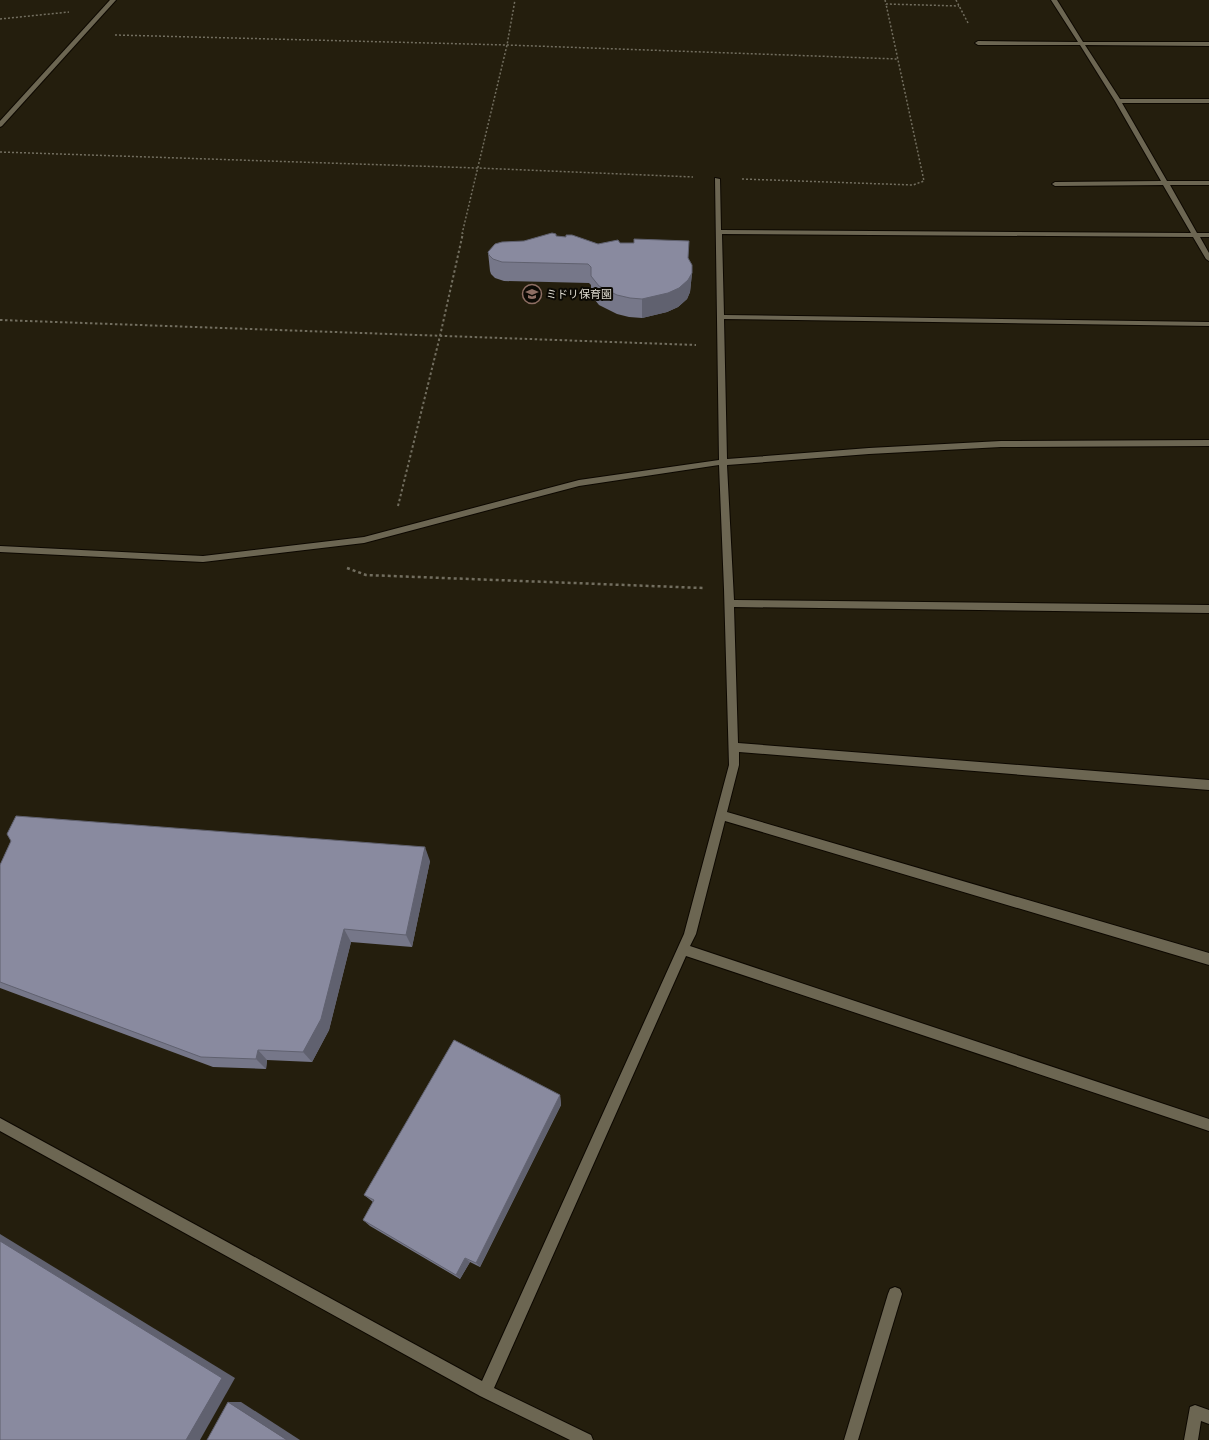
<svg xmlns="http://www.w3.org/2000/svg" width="1209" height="1440" font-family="'Nunito Sans','Noto Sans JP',sans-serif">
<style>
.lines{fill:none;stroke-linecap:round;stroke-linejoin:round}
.street-casing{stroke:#0d0800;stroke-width:2}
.secondary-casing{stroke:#0d0800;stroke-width:2}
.path-far2{stroke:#726e5f;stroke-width:1.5;stroke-dasharray:2 2;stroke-linecap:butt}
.path-far1{stroke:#726e5f;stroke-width:2;stroke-dasharray:2.5 2.5;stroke-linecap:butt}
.path{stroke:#726e5f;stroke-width:2.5;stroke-dasharray:3 3;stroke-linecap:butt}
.street{fill:#6c6652;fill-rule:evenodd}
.secondary{fill:#6c6652;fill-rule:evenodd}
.wall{fill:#767789}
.shaded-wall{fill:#60616f}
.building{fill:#898a9f;stroke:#60616f}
.labels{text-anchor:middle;stroke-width:4;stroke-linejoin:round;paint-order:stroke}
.far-poi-label{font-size:11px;fill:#dfdcd1;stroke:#0b0903;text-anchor:start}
</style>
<rect width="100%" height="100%" fill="#241e0d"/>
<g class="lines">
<defs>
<g id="street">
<polygon points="1051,0 1057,0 1083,42 1209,42 1209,46 1085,45 1120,99 1209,99 1209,103 1122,103 1167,181 1209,181 1209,185 1170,185 1197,233 1209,233 1209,237 1200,237 1209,253 1209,261 1206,259 1193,237 722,234 724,315 1209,322 1209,326 724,319 727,459 869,448 1001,441 1209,440 1209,446 1001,447 869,454 727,465 734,600 1209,605 1209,613 734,607 738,743 1209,780 1209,790 739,752 739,765 727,812 1209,953 1209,965 725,821 696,934 690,946 1209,1119 1209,1131 686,956 494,1388 591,1435 593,1440 570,1440 480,1396 0,1131 0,1118 482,1381 684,934 729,765 724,589 719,465 579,486 364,543 203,562 0,552 0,546 203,556 364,537 579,480 719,460 715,178 720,179 721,230 1191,233 1163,185 1055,186 1052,184 1055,182 1161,181 1115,101 1080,45 978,45 975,43 978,41 1078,42"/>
<polygon points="895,1287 900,1289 902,1294 858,1440 844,1440 888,1294 890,1289"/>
<polygon points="1195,1405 1209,1410 1209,1424 1201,1421 1198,1440 1184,1440 1190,1407"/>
</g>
<polygon id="secondary" points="110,0 116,0 2,126 0,127 0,121"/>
</defs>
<use href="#street" class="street-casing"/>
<use href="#secondary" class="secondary-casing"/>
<g class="path-far2">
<polyline points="885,0 886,4 959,6"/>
<polyline points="956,0 968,23"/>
<polyline points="0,19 69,12"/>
<polyline points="115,35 507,45 898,59"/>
<polyline points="0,152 477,168 693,177"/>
<polyline points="742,179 913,185 924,181 886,4"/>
<polyline points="462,234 507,45 515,0"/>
</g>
<g class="path-far1">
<polyline points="0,320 696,345"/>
<polyline points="398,506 440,336 463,233"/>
</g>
<polyline class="path" points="347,568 366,575 703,588"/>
<use href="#street" class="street"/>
<use href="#secondary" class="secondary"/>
</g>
<g class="wall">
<polygon points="556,234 556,236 598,244 620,243 688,258 692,273 690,292 687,299 678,307 667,312 642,318 629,317 617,314 599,305 591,295 591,285 589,283 504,281 495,278 491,274 490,271 488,252 524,241"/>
<polygon points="11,841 430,861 412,947 351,942 329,1030 312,1062 267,1060 266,1069 213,1067 0,988 0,865"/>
<polygon points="560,1095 561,1105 480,1267 470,1262 460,1279 370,1226 363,1220 373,1202 364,1195"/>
</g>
<g class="shaded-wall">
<polygon points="692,273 690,292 687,299 678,307 667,312 642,318 642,299"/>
<polygon points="425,847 430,861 412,947 406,935"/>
<polygon points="344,929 351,942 329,1030 312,1062 303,1052"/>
<polygon points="258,1050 267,1060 266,1069 256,1059"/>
<polygon points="560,1095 561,1105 480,1267 476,1263"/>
<polygon points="0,1234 235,1378 200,1440 186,1440 0,1241"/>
<polygon points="465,1258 470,1262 460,1279 456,1275"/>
<polygon points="228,1402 241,1402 300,1440 287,1440"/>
</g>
<g class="building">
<polygon points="552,233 556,234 556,236 566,237 566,235 572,235 598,244 618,240 620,243 634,243 634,239 689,241 688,258 692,265 692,273 688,280 679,288 668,293 642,299 630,298 617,295 599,286 591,276 591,267 588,264 502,262 493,259 489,255 488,252 495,244 502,242 524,241"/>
<polygon points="16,816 425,847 406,935 344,929 321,1019 303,1052 258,1050 256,1059 201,1057 0,982 0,865 11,841 7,834"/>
<polygon points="454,1040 560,1095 476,1263 465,1258 456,1275 363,1220 374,1200 364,1195"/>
<polygon points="0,1241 222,1378 186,1440 0,1440"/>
<polygon points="228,1402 287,1440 207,1440"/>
</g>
<defs>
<symbol id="school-ring" viewBox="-11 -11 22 22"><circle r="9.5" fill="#0b0903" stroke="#8d6e63" stroke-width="1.5"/><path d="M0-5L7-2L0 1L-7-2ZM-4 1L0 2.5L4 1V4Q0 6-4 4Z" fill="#8d6e63"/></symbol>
</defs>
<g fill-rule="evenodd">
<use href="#school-ring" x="521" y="283" width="22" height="22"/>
</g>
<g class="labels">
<g class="far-poi-label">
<text x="546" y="298">ミドリ保育園</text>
</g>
</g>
</svg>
